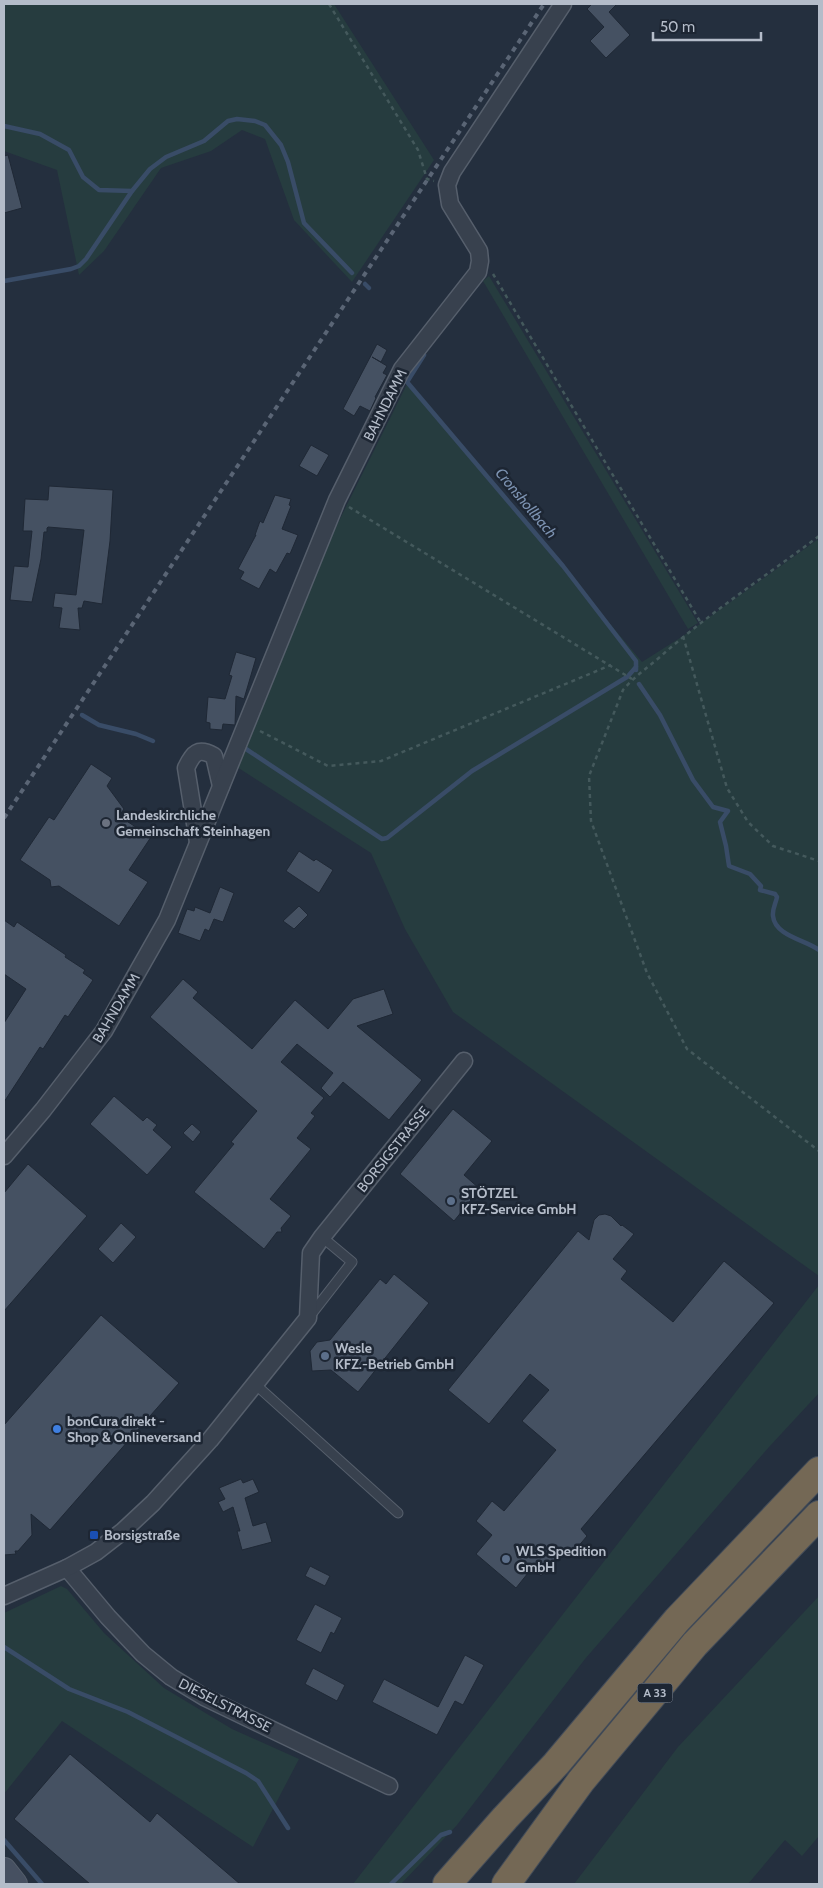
<svg xmlns="http://www.w3.org/2000/svg" width="823" height="1888" font-family="Cabin,sans-serif">
<style>
.green{fill:#263c3f}
.lines{fill:none;stroke-linecap:round;stroke-linejoin:round}
.stream{stroke:#394c67;stroke-width:4.5}
.building{fill:#455162;stroke:#1f2835}
.service-casing{stroke:#565f6c;stroke-width:11}
.minor-casing{stroke:#565f6c;stroke-width:19}
.secondary-casing{stroke:#565f6c;stroke-width:26}
.motorway-casing{stroke:#434c59;stroke-width:30}
.path{stroke:#44595c;stroke-width:2.5;stroke-dasharray:4 4;stroke-linecap:butt}
.service{stroke:#38414e;stroke-width:9}
.minor{stroke:#38414e;stroke-width:16}
.secondary{stroke:#465061;stroke-width:24}
.motorway{stroke:#746855;stroke-width:28}
.rail{stroke:#5a6575;stroke-width:4;stroke-dasharray:5 5;stroke-linecap:butt}
.worship-dot{fill:#6b7280;stroke:#1d2633;stroke-width:2}
.service-dot{fill:#5c6f8a;stroke:#1d2633;stroke-width:2}
.shop-dot{fill:#3f7fe0;stroke:#1d2633;stroke-width:2}
.transit-dot{fill:#1a4fb4;stroke:#1d2633;stroke-width:2}
.labels{text-anchor:middle;stroke-width:5;stroke-linejoin:round;paint-order:stroke}
.shield{fill:#1d2633;stroke:#878f9c;stroke-width:1}
.shield-label{font-size:12px;font-weight:bold;fill:#b4bcc9}
.street-label{font-size:14px;fill:#b4bcc9;stroke:#1d2633}
.poi-label{font-size:14px;font-weight:bold;fill:#b4bcc9;stroke:#1d2633;text-anchor:start}
.water-label{font-size:15px;font-style:italic;fill:#7c92b1;stroke:#1d2633}
</style>
<rect width="100%" height="100%" fill="#242f3e"/>
<g class="green">
<polygon points="4,4 334,4 434,160 352,282 294,220 265,139 242,130 211,151 161,168 104,251 79,275 57,170 4,151"/>
<polygon points="489,276 698,623 688,629 483,281"/>
<polygon points="408,382 642,662 683,636 817,540 819,541 819,1276 453,1012 405,929 371,853 237,767 322,555"/>
<polygon points="819,1285 819,1393 769,1447 585,1659 457,1825 401,1884 353,1884"/>
<polygon points="61,1586 67,1589 104,1633 164,1688 232,1729 299,1759 253,1847 62,1721 4,1794 4,1613"/>
<polygon points="819,1596 819,1836 802,1856 785,1840 748,1884 574,1884 678,1747"/>
</g>
<g class="lines">
<g class="stream">
<polyline points="4,126 40,134 69,150 83,177 99,190 132,191 150,169 166,157 204,141 228,121 237,119 255,121 265,125 281,145 288,162 304,223 352,273"/>
<polyline points="4,281 71,269 79,266 86,259 132,191"/>
<polyline points="365,284 369,288"/>
<polyline points="424,355 407,382 563,566 636,661 636,670"/>
<polyline points="629,675 636,667"/>
<path d="M639 684 660 715 693 780 713 807 728 811 720 822 726 846 729 866 750 874 761 886 760 890 775 894 777 897C776 903 772 909 773 916 775 936 806 940 819 950"/>
<polyline points="82,715 99,725 136,734 153,741"/>
<polyline points="246,749 382,839 387,838 472,771 627,677"/>
<polyline points="4,1647 69,1689 128,1712 246,1773 258,1781 288,1828"/>
<polyline points="4,1840 42,1884"/>
<polyline points="391,1884 441,1835 450,1832"/>
</g>
</g>
<g class="building">
<polygon points="592,4 617,4 609,12 630,35 606,58 590,41 604,27 587,9"/>
<polygon points="8,155 22,208 4,213 4,156"/>
<polygon points="377,344 387,350 381,362 372,357 387,366 383,373 387,375 375,397 376,398 370,411 360,406 354,416 343,409"/>
<polygon points="311,445 329,455 317,476 299,466"/>
<polygon points="49,486 113,490 110,541 102,604 84,601 82,608 78,608 80,630 59,628 62,608 53,607 55,593 76,595 84,530 48,527 47,528 47,532 44,532 41,559 32,602 10,600 14,566 28,567 32,531 23,531 25,499 48,500"/>
<polygon points="275,495 291,499 289,505 291,506 282,529 298,535 290,554 287,553 276,573 270,569 259,589 240,579 244,572 238,569 256,535 255,535 260,521 263,523"/>
<polygon points="236,652 256,658 244,699 236,696 235,725 223,724 222,730 210,729 210,723 206,722 208,697 225,699 232,676 229,675"/>
<polygon points="91,764 112,778 107,786 124,809 119,816 151,837 129,870 148,882 119,926 59,886 51,887 50,880 20,860 49,817 54,820"/>
<polygon points="299,851 314,861 316,859 333,870 319,893 286,871"/>
<polygon points="220,887 234,893 223,922 214,919 209,931 205,929 200,941 178,933 187,909 194,911 195,907 210,913"/>
<polygon points="299,906 308,915 294,929 283,921"/>
<polygon points="4,920 14,927 17,922 66,955 65,957 85,970 83,973 93,980 68,1017 65,1015 43,1049 40,1047 4,1102 4,1023 26,989 4,974"/>
<polygon points="183,979 198,992 193,998 252,1049 295,1000 328,1029 353,999 384,989 393,1014 357,1026 422,1080 389,1120 343,1082 330,1097 321,1088 333,1073 297,1044 281,1062 324,1098 311,1113 315,1116 297,1138 311,1149 270,1199 291,1216 281,1228 282,1232 277,1232 264,1249 194,1192 234,1144 231,1142 257,1111 150,1017"/>
<polygon points="114,1096 143,1121 147,1117 157,1125 153,1130 172,1147 147,1175 90,1124"/>
<polygon points="453,1109 492,1141 464,1175 480,1189 454,1221 400,1174"/>
<polygon points="192,1124 201,1132 193,1142 183,1133"/>
<polygon points="28,1164 87,1216 4,1311 4,1193"/>
<polygon points="605,1214 611,1216 621,1226 622,1225 634,1234 613,1259 627,1271 621,1279 673,1322 724,1261 774,1303 581,1529 587,1536 571,1555 564,1550 541,1576 532,1568 516,1588 476,1554 492,1535 476,1521 492,1501 504,1511 556,1450 522,1421 549,1390 530,1374 489,1424 448,1390 578,1231 589,1240 594,1220 599,1215"/>
<polygon points="121,1223 136,1237 113,1263 98,1249"/>
<polygon points="394,1274 429,1303 358,1392 331,1370 312,1371 310,1351 317,1342 330,1340 380,1279 386,1284"/>
<polygon points="101,1315 179,1383 50,1530 31,1514 32,1535 18,1551 15,1551 16,1554 4,1555 4,1425"/>
<polygon points="241,1479 243,1483 253,1479 259,1492 245,1498 253,1526 266,1522 272,1542 242,1550 237,1531 240,1531 233,1507 223,1512 218,1502 225,1499 219,1488"/>
<polygon points="310,1566 330,1576 325,1586 305,1576"/>
<polygon points="315,1604 342,1618 334,1634 331,1632 321,1653 296,1640"/>
<polygon points="465,1655 484,1665 463,1705 455,1701 437,1735 372,1702 384,1679 438,1707"/>
<polygon points="313,1668 345,1685 337,1701 305,1684"/>
<polygon points="70,1754 150,1822 157,1813 240,1884 90,1884 14,1819"/>
</g>
<g class="lines">
<defs>
<g id="service">
<polyline points="310,1316 352,1262 322,1237"/>
<polyline points="255,1384 398,1513"/>
</g>
<g id="minor">
<path d="M198 842 186 768C193 753 198 747 214 756L221 786"/>
<polyline points="4,1156 43,1110 104,1031 167,920 337,500 402,369 478,272 480,261 479,251 450,204 447,185 452,172 563,4"/>
<polyline points="67,1568 108,1617 143,1654 171,1677 204,1697 389,1786"/>
<polyline points="4,1596 67,1568 96,1552 123,1531 153,1503 210,1440 308,1318 311,1253 322,1237 464,1061"/>
</g>
<polyline id="secondary" points="4,1870 15,1884"/>
<g id="motorway">
<polyline points="447,1884 505,1818 556,1764 677,1620 819,1471"/>
<polyline points="506,1884 581,1781 695,1644 819,1515"/>
</g>
</defs>
<use href="#service" class="service-casing"/>
<use href="#minor" class="minor-casing"/>
<use href="#secondary" class="secondary-casing"/>
<use href="#motorway" class="motorway-casing"/>
<g class="path">
<polyline points="329,4 418,150 427,179 434,181"/>
<polyline points="493,274 701,623"/>
<polyline points="349,507 632,679"/>
<path d="M819 536C766 576 709 613 660 657 647 668 634 677 623 690L589 776 591 821 647 973 687 1049 819 1151"/>
<polyline points="683,636 727,788 748,822 773,846 819,861"/>
<polyline points="260,731 328,766 381,761 611,665"/>
</g>
<use href="#service" class="service"/>
<use href="#minor" class="minor"/>
<use href="#secondary" class="secondary"/>
<use href="#motorway" class="motorway"/>
<polyline class="rail" points="4,818 544,4"/>
</g>
<circle class="worship-dot" cx="106" cy="823" r="5"/>
<g class="service-dot">
<circle cx="451" cy="1201" r="5"/>
<circle cx="325" cy="1356" r="5"/>
<circle cx="506" cy="1559" r="5"/>
</g>
<circle class="shop-dot" cx="57" cy="1429" r="5"/>
<rect class="transit-dot" x="89" y="1530" width="10" height="10" rx="2.5"/>
<g class="labels">
<rect class="shield" x="637.5" y="1683.5" width="35" height="19" rx="4"/>
<g class="shield-label">
<text x="655" y="1697">A 33</text>
</g>
<g class="street-label">
<text transform="translate(385 405) rotate(-63)" y="5">BAHNDAMM</text>
<text transform="translate(116 1008) rotate(-59)" y="5">BAHNDAMM</text>
<text transform="translate(393 1149) rotate(-51)" y="5">BORSIGSTRASSE</text>
<text transform="translate(225 1705) rotate(27)" y="5">DIESELSTRASSE</text>
</g>
<g class="poi-label">
<text x="116" y="820">Landeskirchliche<tspan x="116" dy="16">Gemeinschaft Steinhagen</tspan></text>
<text x="461" y="1198">STÖTZEL<tspan x="461" dy="16">KFZ-Service GmbH</tspan></text>
<text x="335" y="1353">Wesle<tspan x="335" dy="16">KFZ.-Betrieb GmbH</tspan></text>
<text x="67" y="1426">bonCura direkt -<tspan x="67" dy="16">Shop &amp; Onlineversand</tspan></text>
<text x="104" y="1540">Borsigstraße</text>
<text x="516" y="1556">WLS Spedition<tspan x="516" dy="16">GmbH</tspan></text>
</g>
<g class="water-label">
<text transform="translate(526 503) rotate(50)" y="5">Cronshollbach</text>
</g>
</g>
<rect width="823" height="1888" fill="none" stroke="#b4bcc9" stroke-width="10"/>
<path d="M653 32v8h108v-8" fill="none" stroke="#b4bcc9" stroke-width="2.5"/>
<text x="660" y="32" font-size="15" fill="#b4bcc9" stroke="#1d2633" stroke-width="4" paint-order="stroke">50 m</text>
</svg>
